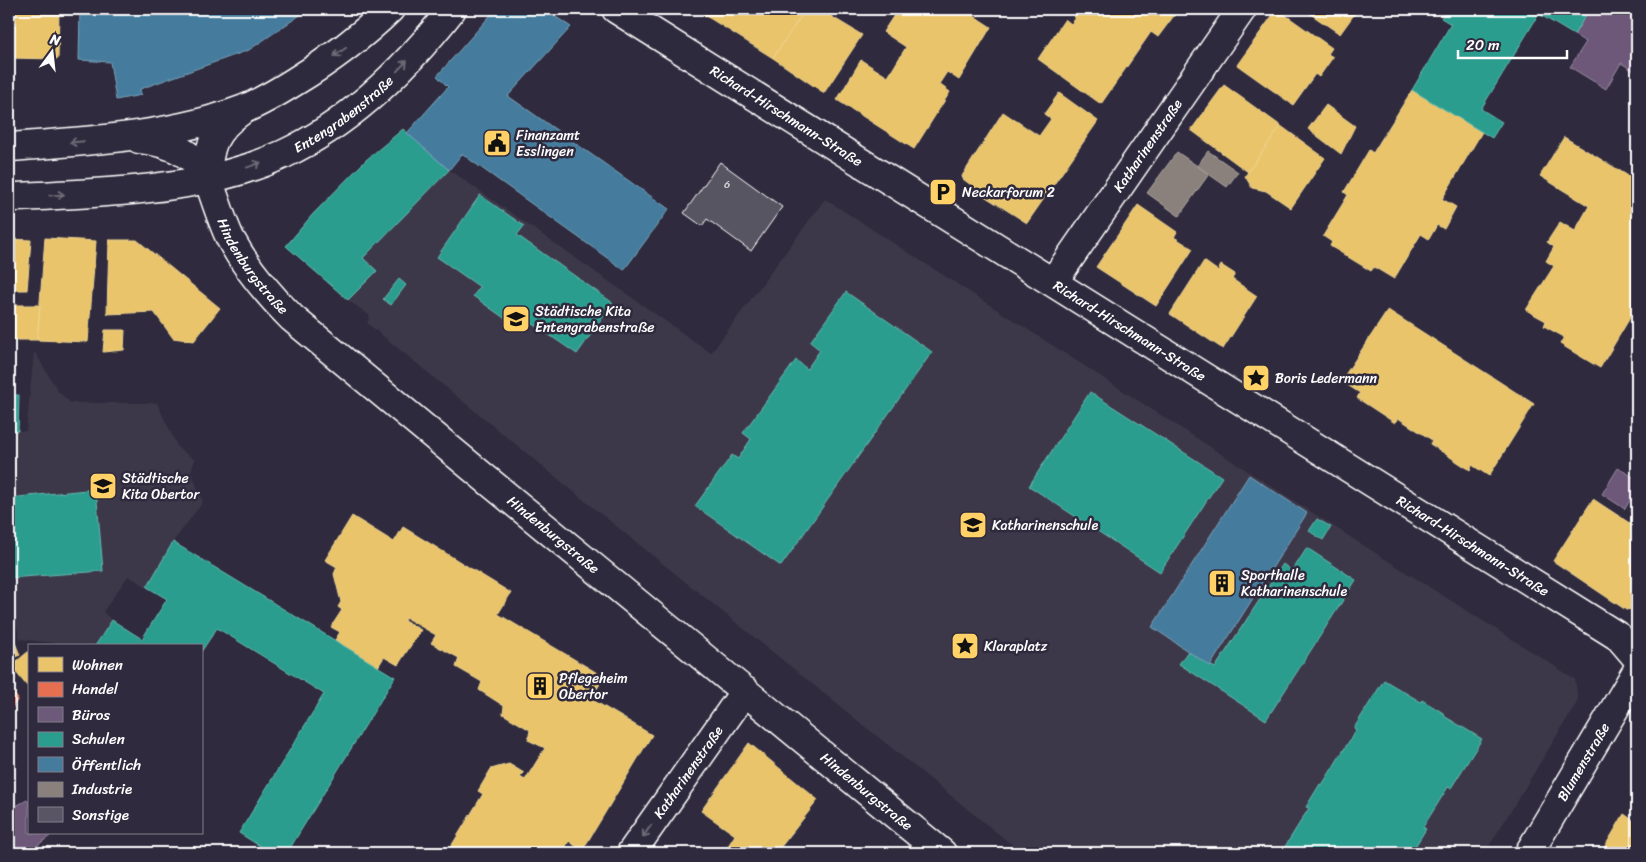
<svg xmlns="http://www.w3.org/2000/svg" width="1646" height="862" font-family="Sriracha,sans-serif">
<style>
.built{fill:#3c3749}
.homes{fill:#e9c46a;stroke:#f0d697}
.shops{fill:#e76f51;stroke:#ee9a85}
.offices{fill:#6d597a;stroke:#998ba2}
.schools{fill:#2a9d8f;stroke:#6abab1}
.public{fill:#457b9d;stroke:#7da3ba}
.industry{fill:#8a817c;stroke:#ada7a3}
.building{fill:#595564;stroke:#fff}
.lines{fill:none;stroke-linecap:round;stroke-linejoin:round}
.minor-casing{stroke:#fff;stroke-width:31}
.major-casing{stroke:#fff;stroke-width:31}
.minor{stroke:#2f2a3d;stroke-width:28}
.major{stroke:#2f2a3d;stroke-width:28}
.oneway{stroke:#6d6a77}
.labels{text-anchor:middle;stroke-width:5;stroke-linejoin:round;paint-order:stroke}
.number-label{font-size:11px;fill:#d6d4d8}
.street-label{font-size:14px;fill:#fff;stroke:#2f2a3d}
.poi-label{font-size:14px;fill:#fff;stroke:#2f2a3d;text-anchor:start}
</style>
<rect width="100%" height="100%" fill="#2f2a3d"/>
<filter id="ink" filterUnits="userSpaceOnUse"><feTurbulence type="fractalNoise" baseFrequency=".02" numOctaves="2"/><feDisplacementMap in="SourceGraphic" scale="10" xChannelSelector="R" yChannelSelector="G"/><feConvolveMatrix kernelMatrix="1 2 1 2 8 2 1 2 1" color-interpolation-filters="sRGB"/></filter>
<g filter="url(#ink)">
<g class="built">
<polygon points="403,129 450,170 711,353 825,199 1355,540 1575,679 1578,701 1485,853 1022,853 596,510 367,323 370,316 348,300 286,246 313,214 366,160"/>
<polygon points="34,351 58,391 71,403 157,403 178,448 195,460 191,471 203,502 173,542 147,587 128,576 103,612 112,620 95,646 79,646 20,639 11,604 9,604 9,431 26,431"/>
</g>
<g class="homes">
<polygon points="9,9 59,9 58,59 9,58"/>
<polygon points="707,9 806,9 773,58 703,14"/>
<polygon points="806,9 819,9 862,35 824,93 773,58"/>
<polygon points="898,9 972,9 971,14 991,27 959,80 947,72 939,84 950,92 914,149 837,100 861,60 888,77 906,47 883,32"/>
<polygon points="1080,9 1082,10 1082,9 1179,9 1158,37 1151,32 1101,104 1038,59 1065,19 1071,24 1076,18 1074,17"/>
<polygon points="1277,9 1332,48 1328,54 1333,57 1319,77 1315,74 1293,105 1237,65"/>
<polygon points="1303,9 1358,9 1340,34"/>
<polygon points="9,74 13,74 15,112 9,113"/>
<polygon points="1224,85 1281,126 1248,172 1191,130"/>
<polygon points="1412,90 1482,132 1442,199 1456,207 1444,229 1437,225 1429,239 1421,234 1394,279 1374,267 1371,271 1330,246 1332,242 1323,236 1348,195 1344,192 1369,150 1373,153"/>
<polygon points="1059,93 1098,121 1027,223 970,187 971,185 963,179 962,176 1003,112 1039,136 1051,119 1044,114"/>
<polygon points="1326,105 1355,126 1341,154 1308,129"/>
<polygon points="1281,126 1325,158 1291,208 1266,191 1252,188 1245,176"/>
<polygon points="1564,137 1635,180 1637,177 1637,306 1600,368 1560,344 1564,337 1544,326 1546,321 1526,310 1554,266 1546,261 1554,247 1547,242 1560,222 1575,231 1589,206 1540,176"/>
<polygon points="1138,205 1177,232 1174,237 1193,249 1156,306 1096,267"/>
<polygon points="45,238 96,241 88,342 37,340"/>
<polygon points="9,239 31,240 27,290 9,290"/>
<polygon points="109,240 137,240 220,308 194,341 173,338 154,312 107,314"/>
<polygon points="1204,261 1218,271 1221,265 1235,274 1232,279 1257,296 1223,349 1170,314"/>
<polygon points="9,305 40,305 37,340 9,340"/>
<polygon points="1388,310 1534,404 1489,476 1472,465 1470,470 1430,444 1432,440 1398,418 1395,423 1357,398 1360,393 1341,381"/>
<polygon points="105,330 125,330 124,350 103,352"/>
<polygon points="1637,399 1637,416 1630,411"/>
<polygon points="1593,499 1637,528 1637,608 1626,610 1553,561"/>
<polygon points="352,516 394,542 403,527 511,593 498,614 604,677 591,699 652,735 582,851 569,841 562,853 447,853 483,794 478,791 491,769 509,764 524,773 520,777 525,780 545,748 528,740 530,730 503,714 504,706 479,690 482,682 456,667 459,658 431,643 436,635 406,618 404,621 421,630 398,665 384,657 378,667 335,640 340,632 331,627 342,610 338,607 341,602 334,574 337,567 325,560"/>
<polygon points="11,633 20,655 9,659 9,634"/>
<polygon points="29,651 29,684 27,686 11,666"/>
<polygon points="749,743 818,800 776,853 739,853 728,846 735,835 701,811"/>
<polygon points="1624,814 1637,823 1637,853 1601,853"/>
</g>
<polygon class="shops" points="9,688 18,699 9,712"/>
<g class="offices">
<polygon points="1589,9 1637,9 1637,73 1621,63 1606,89 1570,67 1586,42 1574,35"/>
<polygon points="1618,468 1637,479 1637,516 1630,511 1635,503 1630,500 1625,509 1602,494"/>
<polygon points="27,800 29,802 29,833 48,833 50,836 27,853 9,853 9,804 12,804 14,807"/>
</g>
<g class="schools">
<polygon points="1447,9 1589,9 1574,35 1539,14 1481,109 1502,122 1492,138 1412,90 1451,24 1441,18"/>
<polygon points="403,129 449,170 363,258 377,271 348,300 286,246 313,214 366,160"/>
<polygon points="480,195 524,226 517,235 613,303 577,354 514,311 507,320 473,296 480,287 437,257"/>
<polygon points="399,279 406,285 391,305 383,299"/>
<polygon points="846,292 932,352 781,566 695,506 732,455 738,459 751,439 743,433 796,360 807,369 820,350 810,342"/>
<polygon points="1090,392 1222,477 1160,572 1029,486"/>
<polygon points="9,395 19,395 18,431 9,431"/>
<polygon points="96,489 103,571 9,578 9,498"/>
<polygon points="1317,519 1331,527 1323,540 1309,531"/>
<polygon points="173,542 395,677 287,853 271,853 239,833 324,694 217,628 201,652 201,646 95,646 112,620 142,639 167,599 147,587"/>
<polygon points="1307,548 1356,580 1266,720 1179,664 1188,651 1215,668 1283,564 1292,571"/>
<polygon points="1384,680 1421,702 1422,700 1445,714 1444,716 1482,739 1451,788 1448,787 1423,827 1426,829 1411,853 1281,853 1309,808 1306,807 1320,784 1322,785 1356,730 1354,728"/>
</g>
<g class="public">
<polygon points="80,9 309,9 249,50 140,89 141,95 116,100 110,62 79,60"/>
<polygon points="496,9 544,9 571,27 508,96 669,209 624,270 462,154 449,170 407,133 448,87 437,76"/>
<polygon points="1249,475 1307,513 1210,666 1152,627"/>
</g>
<g class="industry">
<polygon points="1208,151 1238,172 1227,187 1197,166"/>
<polygon points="1177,152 1209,174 1179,216 1147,193"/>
</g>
<polygon class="building" points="720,162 782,207 751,251 707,219 702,226 684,213"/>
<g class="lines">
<defs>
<g id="minor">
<path id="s1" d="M616 9 1619 637 1637 658"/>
<path id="s2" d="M208 179C215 198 221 219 230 238 246 268 268 294 292 318L486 479 942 853"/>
<path id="s3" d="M1053 282 1242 9"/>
<path id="s4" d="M631 853 745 691"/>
<path id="s5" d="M1529 853 1637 671"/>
</g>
<g id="major">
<path d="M139 139C160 141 182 148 197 163 201 167 204 174 208 179"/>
<path d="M9 147C87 141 170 137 244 109 261 102 278 92 294 82 329 61 361 37 390 9"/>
<path d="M208 179C207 147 214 130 241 111"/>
<path id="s6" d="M9 197C31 197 54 195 77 194 147 190 219 184 284 154 352 122 407 67 452 9"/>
</g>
</defs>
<use href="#minor" class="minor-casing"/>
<use href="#major" class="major-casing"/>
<use href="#minor" class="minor"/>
<use href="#major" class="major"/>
</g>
<defs><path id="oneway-shaft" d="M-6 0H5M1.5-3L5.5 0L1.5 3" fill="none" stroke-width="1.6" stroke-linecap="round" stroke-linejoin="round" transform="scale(1.25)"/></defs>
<g class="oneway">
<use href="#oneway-shaft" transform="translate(340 52) rotate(145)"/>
<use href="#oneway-shaft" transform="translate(402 66) rotate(-46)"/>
<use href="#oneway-shaft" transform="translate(77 142) rotate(175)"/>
<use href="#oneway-shaft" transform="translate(254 165) rotate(-20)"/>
<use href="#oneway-shaft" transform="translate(57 195) rotate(-3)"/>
<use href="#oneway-shaft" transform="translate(647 831) rotate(125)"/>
</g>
</g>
<defs>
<symbol id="civic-square" viewBox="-11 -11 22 22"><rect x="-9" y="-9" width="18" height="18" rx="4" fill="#ffd166" stroke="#2f2a3d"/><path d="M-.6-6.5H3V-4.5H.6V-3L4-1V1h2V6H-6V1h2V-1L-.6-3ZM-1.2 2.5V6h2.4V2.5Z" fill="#111"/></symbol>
<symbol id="parking-square" viewBox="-11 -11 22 22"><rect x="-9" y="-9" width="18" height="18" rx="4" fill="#ffd166" stroke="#2f2a3d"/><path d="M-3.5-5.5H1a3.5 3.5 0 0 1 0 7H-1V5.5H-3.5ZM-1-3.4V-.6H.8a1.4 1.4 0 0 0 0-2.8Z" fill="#111"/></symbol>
<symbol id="school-square" viewBox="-11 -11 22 22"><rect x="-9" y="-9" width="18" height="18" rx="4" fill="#ffd166" stroke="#2f2a3d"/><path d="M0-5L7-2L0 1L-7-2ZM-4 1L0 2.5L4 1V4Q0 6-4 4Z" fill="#111"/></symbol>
<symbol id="sight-square" viewBox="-11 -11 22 22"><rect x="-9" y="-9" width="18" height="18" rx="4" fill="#ffd166" stroke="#2f2a3d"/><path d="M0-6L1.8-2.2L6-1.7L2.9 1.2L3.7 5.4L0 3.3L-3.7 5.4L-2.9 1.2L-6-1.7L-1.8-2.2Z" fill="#111"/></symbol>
<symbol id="building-square" viewBox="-11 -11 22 22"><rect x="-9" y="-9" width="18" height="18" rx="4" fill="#ffd166" stroke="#2f2a3d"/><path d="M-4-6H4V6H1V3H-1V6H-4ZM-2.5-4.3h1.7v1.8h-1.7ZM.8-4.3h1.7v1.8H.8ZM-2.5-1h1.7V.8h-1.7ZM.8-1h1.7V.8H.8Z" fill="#111"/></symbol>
</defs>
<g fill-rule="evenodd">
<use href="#civic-square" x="481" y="127" width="32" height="32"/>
<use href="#parking-square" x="927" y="176" width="32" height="32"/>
<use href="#school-square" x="500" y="303" width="32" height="32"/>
<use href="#sight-square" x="1240" y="362" width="32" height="32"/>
<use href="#school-square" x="87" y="470" width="32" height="32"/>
<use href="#school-square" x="957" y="509" width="32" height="32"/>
<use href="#building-square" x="1206" y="567" width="32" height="32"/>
<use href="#sight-square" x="949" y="630" width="32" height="32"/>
<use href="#building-square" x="524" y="670" width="32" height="32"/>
</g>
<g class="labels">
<g class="number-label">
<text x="727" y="188">6</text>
</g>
<g class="street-label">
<text dy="5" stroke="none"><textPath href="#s6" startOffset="352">Entengrabenstraße</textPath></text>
<text dy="5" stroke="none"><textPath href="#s1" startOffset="201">Richard-Hirschmann-Straße</textPath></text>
<text dy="5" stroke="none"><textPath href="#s3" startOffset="166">Katharinenstraße</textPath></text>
<text dy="5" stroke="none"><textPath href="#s2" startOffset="99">Hindenburgstraße</textPath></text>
<text dy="5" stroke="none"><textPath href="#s1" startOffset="606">Richard-Hirschmann-Straße</textPath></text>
<text dy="5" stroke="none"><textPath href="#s2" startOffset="504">Hindenburgstraße</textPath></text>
<text dy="5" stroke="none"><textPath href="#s1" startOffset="1011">Richard-Hirschmann-Straße</textPath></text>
<text dy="5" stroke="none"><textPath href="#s5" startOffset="106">Blumenstraße</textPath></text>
<text dy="5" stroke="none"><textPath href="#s4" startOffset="99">Katharinenstraße</textPath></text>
<text dy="5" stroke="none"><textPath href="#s2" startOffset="909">Hindenburgstraße</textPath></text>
</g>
<g class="poi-label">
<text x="516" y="140">Finanzamt<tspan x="516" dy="16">Esslingen</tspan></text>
<text x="962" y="197">Neckarforum 2</text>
<text x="535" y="316">Städtische Kita<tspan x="535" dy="16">Entengrabenstraße</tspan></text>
<text x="1275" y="383">Boris Ledermann</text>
<text x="122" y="483">Städtische<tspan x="122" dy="16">Kita Obertor</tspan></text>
<text x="992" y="530">Katharinenschule</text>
<text x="1241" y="580">Sporthalle<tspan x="1241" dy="16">Katharinenschule</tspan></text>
<text x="984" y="651">Klaraplatz</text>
<text x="559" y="683">Pflegeheim<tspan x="559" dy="16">Obertor</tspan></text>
</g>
</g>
<rect width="1646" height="862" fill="none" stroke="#2f2a3d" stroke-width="30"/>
<rect x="15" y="15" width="1616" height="832" fill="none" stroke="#fff" stroke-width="2" filter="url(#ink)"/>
<rect x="28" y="644" width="175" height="190" fill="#2f2a3d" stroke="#827f8b"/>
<rect x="38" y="657" width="25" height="15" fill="#e9c46a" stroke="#827f8b"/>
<text x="72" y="670" font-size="15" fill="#ffffff">Wohnen</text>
<rect x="38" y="682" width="25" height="15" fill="#e76f51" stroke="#827f8b"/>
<text x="72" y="694" font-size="15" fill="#ffffff">Handel</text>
<rect x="38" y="707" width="25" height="15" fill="#6d597a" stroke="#827f8b"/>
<text x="72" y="720" font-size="15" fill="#ffffff">Büros</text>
<rect x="38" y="732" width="25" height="15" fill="#2a9d8f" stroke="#827f8b"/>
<text x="72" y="744" font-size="15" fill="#ffffff">Schulen</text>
<rect x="38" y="757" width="25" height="15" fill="#457b9d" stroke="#827f8b"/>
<text x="72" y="770" font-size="15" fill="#ffffff">Öffentlich</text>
<rect x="38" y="782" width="25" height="15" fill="#8a817c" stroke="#827f8b"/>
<text x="72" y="794" font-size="15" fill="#ffffff">Industrie</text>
<rect x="38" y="807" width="25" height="15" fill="#595564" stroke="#827f8b"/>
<text x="72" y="820" font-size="15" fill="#ffffff">Sonstige</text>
<g transform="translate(52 52) rotate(15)" stroke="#2f2a3d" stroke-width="4" paint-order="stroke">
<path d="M0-4L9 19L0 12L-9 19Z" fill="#ffffff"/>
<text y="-8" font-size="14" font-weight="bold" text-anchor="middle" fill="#ffffff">N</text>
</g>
<path d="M1458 50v8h109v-8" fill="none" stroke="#ffffff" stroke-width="2.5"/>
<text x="1466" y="50" font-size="15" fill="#ffffff" stroke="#2f2a3d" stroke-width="4" paint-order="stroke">20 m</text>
</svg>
